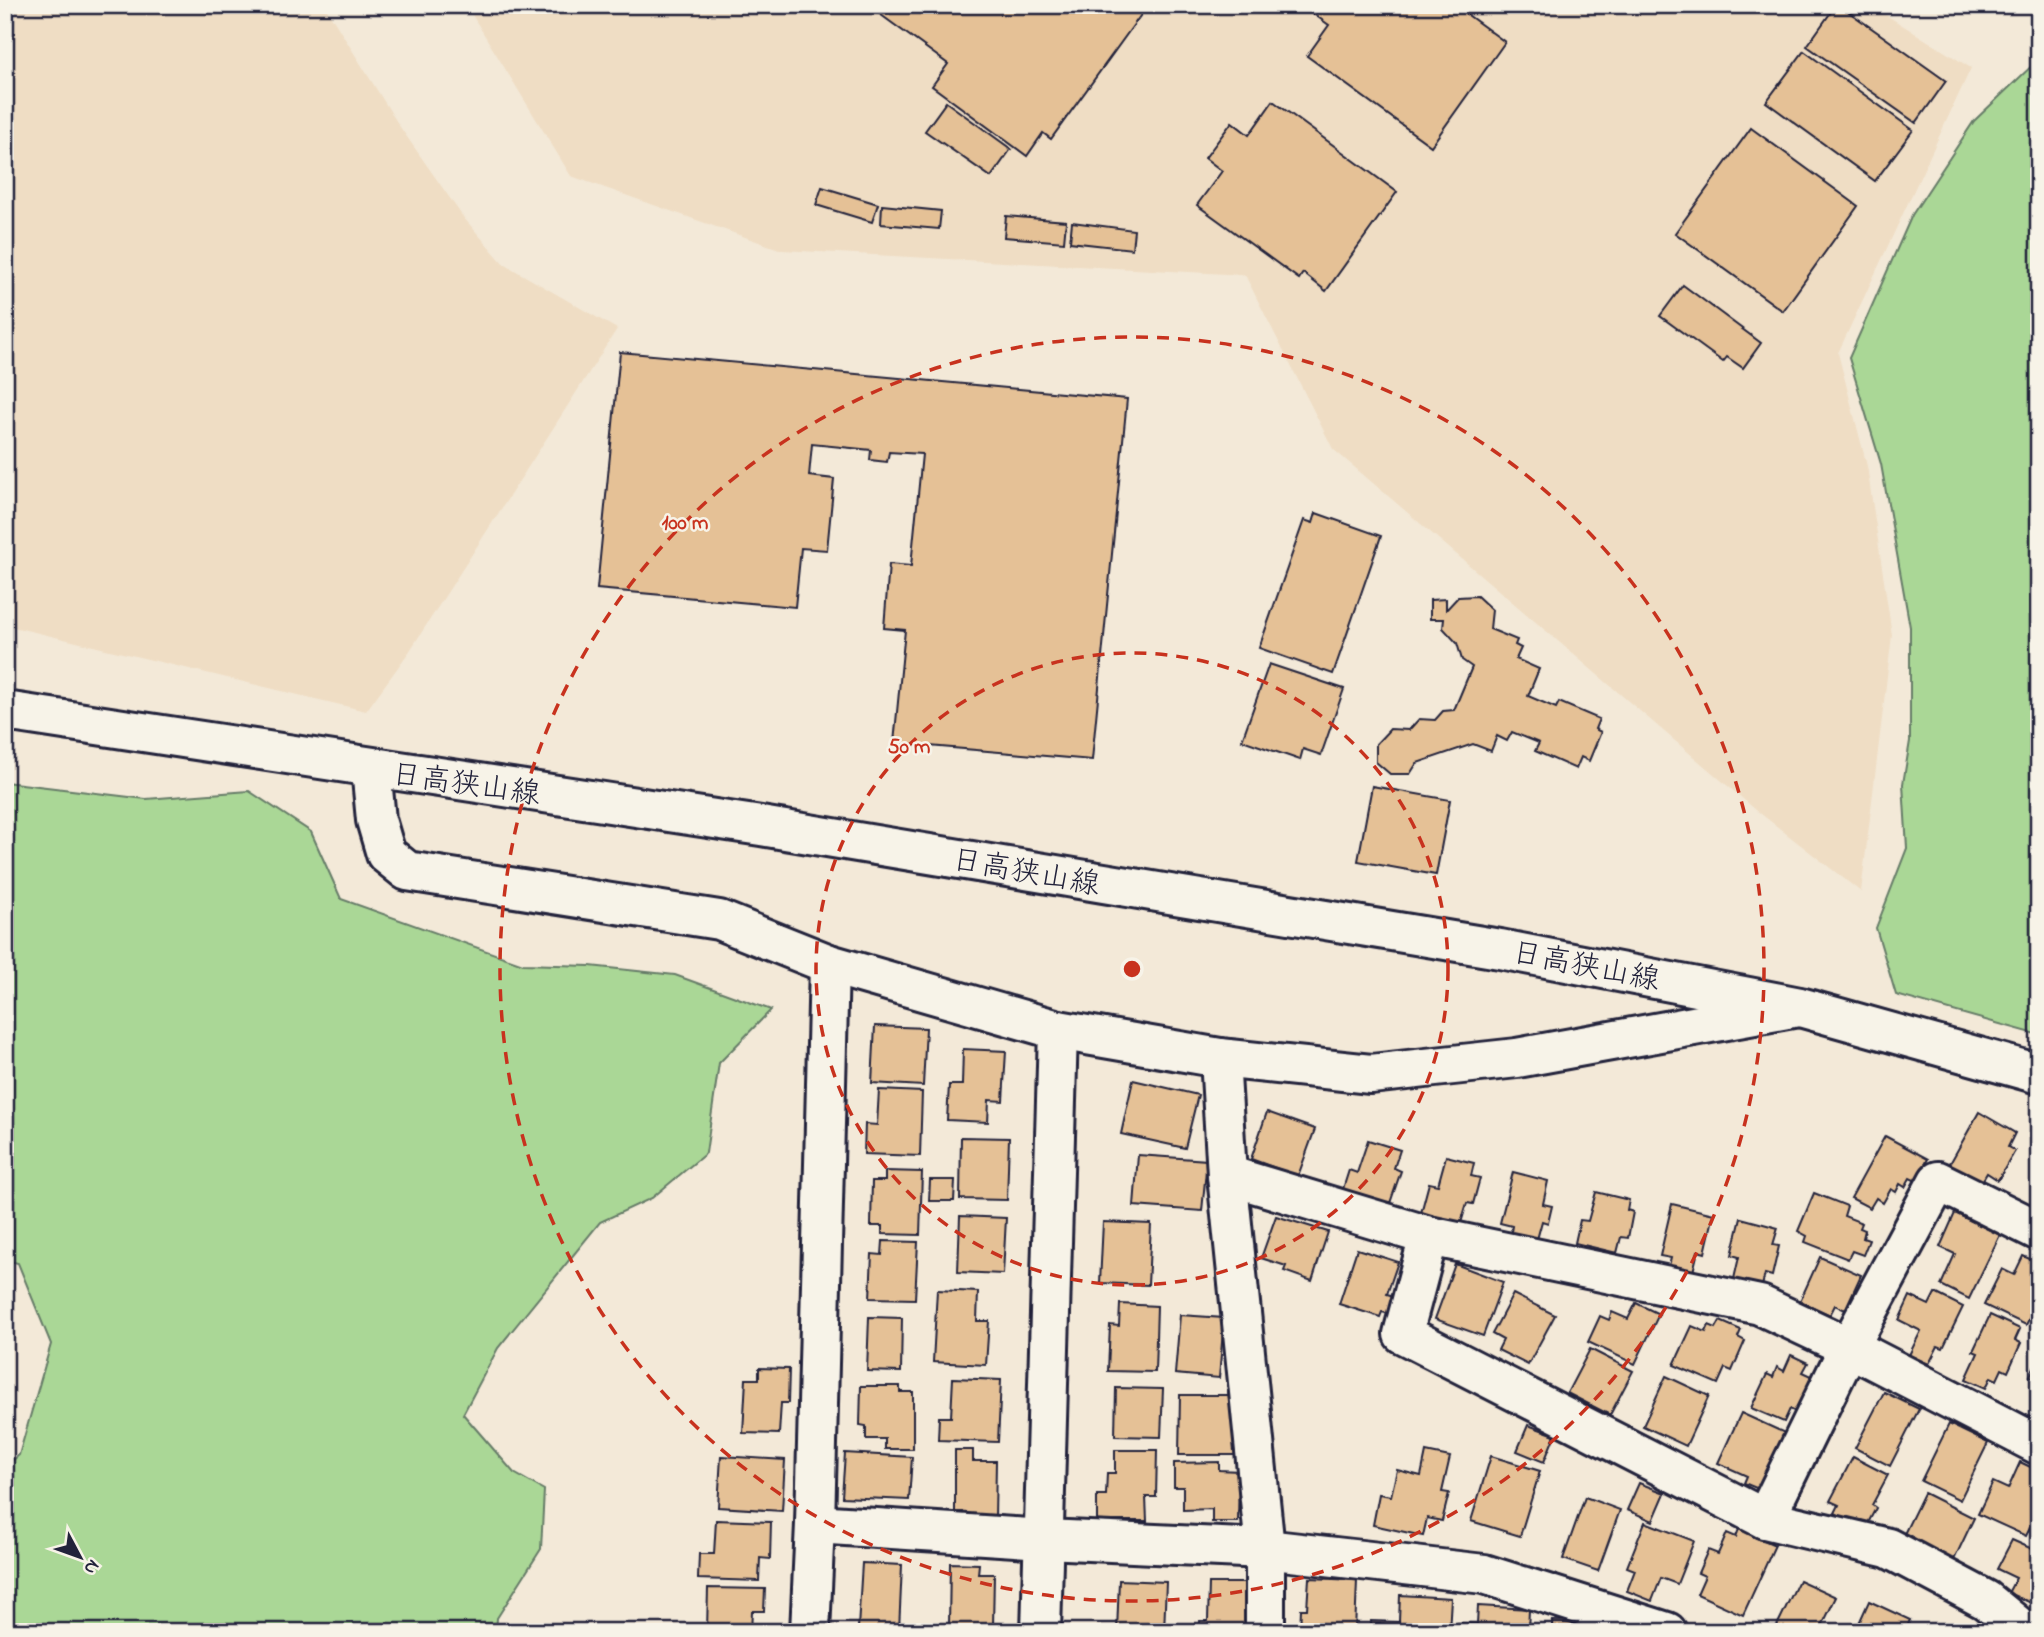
<svg xmlns="http://www.w3.org/2000/svg" width="2044" height="1637" font-family="'Indie Flower','Klee One',sans-serif">
<style>
.built{fill:#efddc4}
.green{fill:#aad796;stroke:#667c68;stroke-width:2}
.building{fill:#e5c196;stroke:#22223b;stroke-width:2}
.lines{fill:none;stroke-linecap:round;stroke-linejoin:round}
.minor-casing{stroke:#22223b;stroke-width:44}
.tertiary-casing{stroke:#22223b;stroke-width:44}
.secondary-casing{stroke:#22223b;stroke-width:44}
.minor{stroke:#f7f3e8;stroke-width:38}
.tertiary{stroke:#f7f3e8;stroke-width:38}
.secondary{stroke:#f7f3e8;stroke-width:38}
.ring{fill:none;stroke:#c8321e;stroke-width:3.5;stroke-dasharray:12 9}
.labels{text-anchor:middle;stroke-width:5;stroke-linejoin:round;paint-order:stroke}
.street-label{font-size:30px;fill:#22223b;stroke:#f7f3e8}
.centre{fill:#c8321e;stroke:#f7f3e8;stroke-width:3.5}
.ring-label{font-size:21px;text-anchor:middle;font-weight:bold;fill:#c8321e;stroke:#f7f3e8;stroke-width:5;stroke-linejoin:round;paint-order:stroke}
</style>
<rect width="100%" height="100%" fill="#f3e9d8"/>
<filter id="ink" filterUnits="userSpaceOnUse"><feTurbulence type="fractalNoise" baseFrequency=".0143" numOctaves="2"/><feDisplacementMap in="SourceGraphic" scale="14" xChannelSelector="R" yChannelSelector="G"/><feConvolveMatrix kernelMatrix="1 2 1 2 8 2 1 2 1" color-interpolation-filters="sRGB"/></filter>
<g filter="url(#ink)">
<g class="built">
<polygon points="5,5 324,5 400,127 463,217 504,264 617,329 409,652 366,711 5,625"/>
<polygon points="466,5 1870,5 1971,68 1838,353 1867,466 1892,635 1861,892 1756,810 1333,449 1245,275 782,250 571,176"/>
</g>
<g class="green">
<polygon points="2039,59 2039,1035 1896,995 1876,928 1907,848 1903,784 1910,741 1910,627 1881,464 1849,358 1912,215 1974,121"/>
<polygon points="5,782 146,799 249,791 311,832 341,899 523,964 590,966 675,975 771,1010 719,1063 706,1153 652,1198 600,1222 498,1348 463,1414 514,1473 544,1490 541,1549 497,1618 496,1632 5,1632 5,1467 19,1455 51,1344 18,1263 5,1260"/>
</g>
<g class="building">
<polygon points="881,5 1148,5 1051,139 1043,133 1027,156 932,86 948,64 877,12"/>
<polygon points="1317,5 1454,5 1505,42 1431,146 1307,56 1329,25 1312,13"/>
<polygon points="1836,5 1839,5 1946,81 1916,123 1807,46"/>
<polygon points="1804,51 1913,130 1875,181 1766,102"/>
<polygon points="1273,101 1397,192 1326,291 1303,273 1299,279 1197,205 1222,171 1205,158 1232,122 1249,135"/>
<polygon points="946,102 1011,149 991,177 925,131"/>
<polygon points="1751,128 1858,206 1783,311 1675,233"/>
<polygon points="822,187 878,204 872,222 816,205"/>
<polygon points="882,205 941,211 939,229 881,224"/>
<polygon points="1006,216 1066,221 1064,242 1004,237"/>
<polygon points="1072,222 1134,230 1132,249 1070,242"/>
<polygon points="1683,285 1761,343 1743,368 1727,357 1723,362 1660,316"/>
<polygon points="620,352 1127,399 1092,760 894,743 905,630 884,628 889,564 911,566 922,454 889,452 887,462 870,460 871,450 812,444 809,476 834,479 827,550 801,548 795,607 597,589"/>
<polygon points="1316,513 1381,536 1333,674 1259,648 1304,520 1313,523"/>
<polygon points="1477,596 1492,610 1490,629 1517,640 1515,645 1521,648 1516,659 1539,669 1528,696 1556,708 1559,702 1599,719 1595,729 1601,732 1589,761 1581,757 1576,769 1535,751 1539,743 1512,732 1507,741 1497,736 1491,751 1473,744 1417,763 1410,774 1390,774 1376,762 1376,744 1390,729 1409,730 1419,719 1435,720 1443,711 1454,710 1472,667 1462,660 1457,643 1443,628 1444,619 1430,619 1430,600 1446,599 1446,610 1458,597"/>
<polygon points="1269,664 1344,689 1321,755 1303,749 1300,760 1242,740"/>
<polygon points="1372,786 1450,800 1436,875 1358,861"/>
<polygon points="875,1026 926,1028 923,1086 872,1083"/>
<polygon points="963,1049 1006,1051 1003,1101 989,1100 988,1122 947,1120 949,1085 962,1085"/>
<polygon points="1133,1080 1198,1095 1185,1148 1121,1134"/>
<polygon points="879,1090 922,1092 920,1156 864,1154 865,1124 877,1125"/>
<polygon points="1267,1112 1315,1129 1298,1176 1251,1159"/>
<polygon points="1979,1112 2015,1133 2008,1147 2015,1151 1998,1180 1987,1173 1980,1185 1948,1167"/>
<polygon points="1885,1136 1928,1159 1916,1181 1910,1178 1905,1187 1900,1184 1896,1192 1891,1189 1883,1203 1876,1198 1870,1208 1851,1198"/>
<polygon points="961,1137 1009,1138 1007,1200 960,1199"/>
<polygon points="1368,1140 1400,1150 1394,1168 1401,1171 1389,1206 1342,1192 1349,1170 1357,1173"/>
<polygon points="1138,1155 1207,1160 1202,1211 1134,1206"/>
<polygon points="1446,1156 1474,1163 1471,1176 1480,1178 1473,1204 1467,1203 1461,1223 1421,1213 1429,1183 1438,1185"/>
<polygon points="885,1171 922,1172 920,1235 882,1234 882,1226 871,1226 872,1181 885,1181"/>
<polygon points="1513,1172 1548,1181 1543,1204 1552,1206 1548,1223 1542,1221 1536,1243 1510,1237 1512,1226 1500,1223"/>
<polygon points="930,1180 955,1180 954,1201 929,1201"/>
<polygon points="1596,1192 1629,1200 1627,1210 1633,1212 1628,1238 1621,1237 1617,1253 1575,1243 1580,1220 1588,1221"/>
<polygon points="1814,1193 1847,1206 1844,1216 1862,1223 1860,1228 1865,1230 1863,1238 1869,1240 1863,1255 1852,1251 1848,1259 1805,1242 1807,1236 1798,1231"/>
<polygon points="1672,1204 1714,1214 1705,1253 1698,1251 1692,1276 1668,1270 1671,1258 1660,1256"/>
<polygon points="1955,1213 2000,1235 1969,1299 1941,1285 1955,1254 1940,1247"/>
<polygon points="960,1216 1006,1218 1003,1274 958,1272"/>
<polygon points="1276,1216 1328,1232 1312,1281 1284,1271 1286,1266 1261,1258"/>
<polygon points="1741,1218 1778,1228 1773,1245 1779,1246 1772,1276 1765,1274 1762,1286 1734,1279 1739,1257 1732,1255"/>
<polygon points="1103,1222 1151,1224 1148,1285 1100,1283"/>
<polygon points="883,1241 918,1242 915,1299 870,1298 872,1254 882,1255"/>
<polygon points="1357,1249 1398,1262 1387,1294 1394,1296 1389,1314 1382,1312 1380,1317 1339,1304"/>
<polygon points="2023,1256 2039,1263 2039,1299 2026,1325 1984,1305 2002,1269 2014,1275"/>
<polygon points="1820,1257 1861,1275 1845,1310 1835,1305 1830,1315 1800,1301"/>
<polygon points="1455,1264 1503,1282 1483,1336 1435,1319"/>
<polygon points="937,1290 978,1292 977,1321 989,1321 986,1365 933,1362"/>
<polygon points="1935,1293 1963,1307 1943,1348 1938,1346 1929,1364 1909,1355 1921,1331 1899,1320 1910,1296 1929,1305"/>
<polygon points="1513,1294 1555,1315 1528,1365 1498,1350 1503,1340 1492,1334"/>
<polygon points="1636,1303 1659,1314 1635,1364 1588,1342 1600,1316 1609,1320 1612,1312 1628,1319"/>
<polygon points="1120,1304 1157,1306 1155,1372 1108,1371 1110,1325 1119,1326"/>
<polygon points="1180,1315 1224,1318 1219,1378 1175,1374"/>
<polygon points="1990,1315 2020,1329 2015,1340 2021,1343 2008,1372 2002,1369 1997,1380 1991,1377 1986,1388 1966,1379 1978,1353 1973,1351"/>
<polygon points="869,1317 902,1318 901,1372 867,1371"/>
<polygon points="1720,1321 1741,1330 1738,1337 1745,1341 1732,1371 1725,1368 1718,1384 1674,1365 1692,1326 1706,1332 1709,1325 1716,1328"/>
<polygon points="1590,1349 1633,1371 1610,1415 1567,1393"/>
<polygon points="1791,1355 1808,1363 1803,1372 1814,1377 1797,1413 1790,1409 1784,1422 1751,1408 1767,1374 1773,1377 1777,1367 1784,1371"/>
<polygon points="2039,1356 2039,1380 2030,1376"/>
<polygon points="759,1368 789,1369 788,1403 781,1403 779,1434 743,1433 746,1379 759,1379"/>
<polygon points="1666,1376 1709,1396 1686,1446 1643,1426"/>
<polygon points="953,1378 1001,1380 998,1442 938,1440 939,1417 951,1417"/>
<polygon points="861,1386 900,1386 900,1392 913,1392 913,1449 885,1449 885,1439 866,1439 866,1426 860,1425"/>
<polygon points="1116,1388 1163,1389 1161,1437 1115,1436"/>
<polygon points="1884,1392 1919,1409 1890,1466 1855,1448"/>
<polygon points="1180,1395 1234,1395 1233,1429 1241,1429 1241,1455 1179,1455"/>
<polygon points="1741,1413 1787,1434 1761,1490 1744,1483 1747,1476 1718,1463"/>
<polygon points="1949,1424 1988,1443 1960,1500 1921,1481"/>
<polygon points="1528,1425 1555,1435 1544,1462 1517,1451"/>
<polygon points="955,1450 973,1450 973,1461 996,1461 995,1519 963,1518 963,1512 955,1512"/>
<polygon points="1115,1450 1157,1450 1156,1497 1146,1497 1147,1521 1097,1521 1097,1495 1106,1495 1107,1473 1115,1473"/>
<polygon points="1426,1452 1450,1457 1442,1492 1449,1493 1442,1521 1427,1518 1423,1536 1373,1525 1379,1494 1391,1496 1397,1470 1421,1476"/>
<polygon points="845,1453 912,1457 909,1500 842,1497"/>
<polygon points="721,1456 785,1460 782,1511 718,1507"/>
<polygon points="1491,1456 1540,1471 1520,1536 1471,1521"/>
<polygon points="1853,1457 1888,1475 1872,1505 1876,1508 1868,1523 1860,1520 1857,1525 1835,1513 1839,1505 1830,1501"/>
<polygon points="1219,1462 1219,1470 1239,1471 1238,1522 1212,1522 1212,1509 1183,1510 1183,1487 1174,1487 1174,1463"/>
<polygon points="2020,1462 2039,1471 2039,1510 2026,1536 1978,1514 1993,1482 2008,1489"/>
<polygon points="1639,1483 1665,1493 1653,1521 1627,1510"/>
<polygon points="1924,1493 1974,1518 1954,1560 1903,1536"/>
<polygon points="1585,1497 1620,1510 1598,1571 1563,1559"/>
<polygon points="716,1520 771,1522 770,1559 760,1558 759,1581 698,1579 699,1554 714,1554"/>
<polygon points="1645,1522 1694,1541 1677,1584 1661,1578 1652,1601 1627,1591 1635,1570 1627,1567"/>
<polygon points="1739,1529 1775,1545 1743,1615 1697,1594 1705,1576 1698,1573 1708,1550 1718,1554 1727,1533 1736,1537"/>
<polygon points="2012,1540 2039,1552 2039,1600 2036,1605 2008,1593 2016,1578 1997,1569"/>
<polygon points="862,1563 902,1565 899,1630 858,1628"/>
<polygon points="950,1563 979,1564 978,1574 994,1574 993,1627 949,1627"/>
<polygon points="1309,1578 1357,1580 1355,1632 1300,1632 1301,1609 1307,1609"/>
<polygon points="1119,1580 1166,1582 1164,1632 1117,1632"/>
<polygon points="1799,1580 1836,1597 1819,1632 1774,1632"/>
<polygon points="1209,1583 1251,1583 1251,1632 1200,1632 1200,1621 1208,1621"/>
<polygon points="708,1588 765,1589 764,1611 752,1611 751,1632 707,1631"/>
<polygon points="1400,1595 1451,1598 1449,1632 1371,1632 1371,1621 1399,1622"/>
<polygon points="1869,1601 1910,1620 1905,1632 1855,1632"/>
<polygon points="1478,1606 1529,1609 1528,1632 1457,1632 1458,1623 1477,1624"/>
<polygon points="1552,1621 1577,1622 1577,1627 1593,1627 1593,1632 1552,1632"/>
</g>
<g class="lines">
<defs>
<g id="minor">
<polyline points="371,768 376,820 386,854 407,871 719,920 829,964 1058,1030 1220,1058 1371,1074 1517,1058 1798,1007"/>
<polyline points="1220,1058 1227,1175 1265,1549 1265,1632"/>
<polyline points="1227,1175 1429,1236 1760,1305 1849,1347 2039,1445"/>
<polyline points="1429,1236 1403,1334 1765,1519 1888,1548 1986,1600 2025,1632"/>
<polyline points="1765,1519 1849,1347 1938,1181 2039,1231"/>
<polyline points="815,1524 1045,1539 1265,1549 1484,1574 1667,1632"/>
<polyline points="810,1632 815,1524 829,964"/>
</g>
<polyline id="tertiary" points="1041,1632 1058,1030"/>
<polyline id="secondary" points="5,711 761,826 1500,949 1800,1007 2039,1074"/>
</defs>
<use href="#minor" class="minor-casing"/>
<use href="#tertiary" class="tertiary-casing"/>
<use href="#secondary" class="secondary-casing"/>
<use href="#minor" class="minor"/>
<use href="#tertiary" class="tertiary"/>
<use href="#secondary" class="secondary"/>
</g>
</g>
<g class="ring">
<circle cx="1132" cy="969" r="316"/>
<circle cx="1132" cy="969" r="632"/>
</g>
<g class="labels">
<g class="street-label">
<text transform="translate(466 783) rotate(8)" y="10">日高狭山線</text>
<text transform="translate(1026 871) rotate(10)" y="10">日高狭山線</text>
<text transform="translate(1586 965) rotate(11)" y="10">日高狭山線</text>
</g>
</g>
<circle cx="1132" cy="969" r="10" class="centre"/>
<g class="ring-label">
<text x="685" y="529">100 m</text>
<text x="909" y="753">50 m</text>
</g>
<rect width="2044" height="1637" fill="none" stroke="#f7f3e8" stroke-width="28"/>
<rect x="14" y="14" width="2016" height="1609" fill="none" stroke="#22223b" stroke-width="2.5" filter="url(#ink)"/>
<g transform="translate(80 1557) rotate(131)" stroke="#f7f3e8" stroke-width="5" paint-order="stroke">
<path d="M0-5L12 26L0 18L-12 26Z" fill="#22223b"/>
<text y="-10" font-size="19" font-weight="bold" text-anchor="middle" fill="#22223b">N</text>
</g>
</svg>
